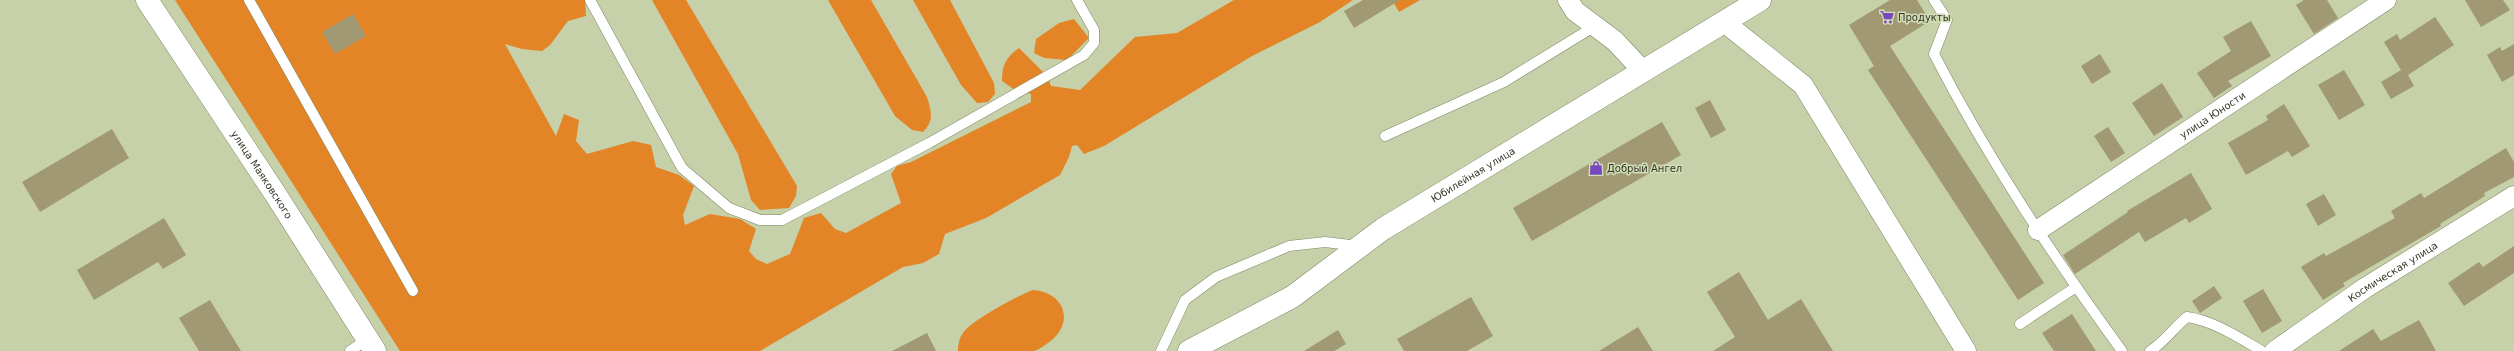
<svg xmlns="http://www.w3.org/2000/svg" width="2514" height="351" font-family="'DejaVu Sans',sans-serif">
<style>
.green{fill:#e38426}
.building{fill:#a09973}
.lines{fill:none;stroke-linecap:round;stroke-linejoin:round}
.service-casing{stroke:#7f8864;stroke-width:11}
.minor-casing{stroke:#7f8864;stroke-width:21}
.tertiary-casing{stroke:#7f8864;stroke-width:23}
.service{stroke:#fff;stroke-width:10}
.minor{stroke:#fff;stroke-width:20}
.tertiary{stroke:#fff;stroke-width:22}
.labels{text-anchor:middle;stroke-width:3;stroke-linejoin:round;paint-order:stroke}
.poi-label{font-size:10px;fill:#323626;stroke:#d3ddb6;text-anchor:start}
.street-label{font-size:10px;fill:#323626;stroke:#d3ddb6}
</style>
<rect width="100%" height="100%" fill="#c6d0a9"/>
<g class="green">
<path d="M175 0H585L586 16 568 21 550 45 542 51 522 49 505 44 556 136 564 114 579 120 576 141 587 154 633 141 651 145 656 167 679 175 694 186 683 215 685 225 710 214 740 219 756 229 749 251 756 259 767 264 790 254 804 218 821 213 835 229 846 233 901 203 891 174 897 166 911 162 1031 102V94L1015 90 1002 81C1002 65 1006 57 1019 48L1048 77 1051 86 1080 90 1135 37 1177 33 1234 0H1353L1320 22 1252 56 1104 146 1084 154 1077 145 1072 146 1069 157 1060 175 986 218 945 234 939 254 923 263 903 267 760 351H400Z"/>
<polygon points="652,0 686,0 797,186 796,196 789,208 760,210 751,200 738,154"/>
<path d="M828 0H871L927 97C931 111 935 120 923 132L912 130 895 116Z"/>
<polygon points="913,0 950,0 994,83 995,94 988,102 977,103 961,85"/>
<polygon points="1392,0 1420,0 1399,12"/>
<polygon points="1074,19 1089,38 1067,60 1044,58 1034,53 1036,39 1059,23"/>
<path d="M1033 290C1068 293 1075 327 1045 345 1042 347 1038 350 1034 351 1013 351 980 351 958 351 958 344 959 339 963 333 970 321 1019 295 1033 290Z"/>
</g>
<g class="building">
<polygon points="1363,0 1400,0 1354,28 1344,11"/>
<polygon points="1890,0 1917,0 1930,21 1890,46 2044,283 2018,300 1868,70 1874,66 1849,25"/>
<polygon points="2304,0 2327,0 2338,18 2314,34 2296,5"/>
<polygon points="2465,0 2503,0 2510,10 2481,27"/>
<polygon points="353,14 366,36 335,54 322,32"/>
<polygon points="2435,17 2454,45 2408,75 2414,86 2391,99 2381,82 2401,70 2384,42 2397,34 2400,40"/>
<polygon points="2251,21 2271,56 2228,81 2232,86 2214,98 2197,73 2231,51 2223,37"/>
<polygon points="2514,44 2514,75 2502,82 2487,55 2500,47 2502,51"/>
<polygon points="2100,54 2111,72 2092,84 2081,66"/>
<polygon points="2344,70 2365,105 2339,120 2318,85"/>
<polygon points="2162,83 2183,117 2154,136 2132,103"/>
<polygon points="1710,100 1726,130 1711,138 1695,108"/>
<polygon points="2284,104 2310,146 2292,157 2288,151 2246,175 2228,143 2268,120 2266,116"/>
<polygon points="1662,122 1681,155 1532,241 1513,208"/>
<polygon points="2108,127 2125,153 2111,162 2094,136"/>
<polygon points="112,129 129,158 40,212 22,182"/>
<polygon points="2506,148 2514,162 2514,177 2484,193 2485,196 2440,224 2441,226 2343,283 2345,286 2323,300 2301,267 2324,253 2326,256 2395,218 2391,211 2421,193 2424,198"/>
<polygon points="2191,173 2212,209 2189,223 2186,218 2145,242 2139,232 2075,274 2063,255 2128,212 2127,211"/>
<polygon points="2324,194 2336,215 2318,226 2306,204"/>
<polygon points="164,218 186,255 163,269 158,262 94,300 77,270"/>
<polygon points="2514,246 2514,273 2464,306 2448,283 2479,262 2483,267"/>
<polygon points="1739,272 1768,320 1801,299 1833,351 1713,351 1735,337 1707,292"/>
<polygon points="2214,286 2222,298 2200,313 2192,301"/>
<polygon points="2263,289 2282,321 2262,333 2243,301"/>
<polygon points="1471,297 1493,336 1467,351 1404,351 1397,339"/>
<polygon points="210,300 241,351 199,351 179,318"/>
<polygon points="2072,314 2096,351 2054,351 2042,333"/>
<polygon points="2419,320 2436,351 2339,351 2373,329 2381,341"/>
<polygon points="1638,327 1653,351 1599,351"/>
<polygon points="1338,330 1346,344 1334,351 1304,351"/>
<polygon points="927,333 936,351 892,351"/>
</g>
<g class="lines">
<defs>
<g id="service">
<polyline points="249,0 413,291"/>
<polyline points="590,0 682,168 729,208 760,220 782,220 929,143 1084,55 1094,43 1094,30 1077,0"/>
<path d="M1934 0 1947 20 1934 54C1988 159 2053 256 2122 351"/>
<polyline points="1385,136 1504,82 1595,26"/>
<polyline points="2020,324 2076,287"/>
<polyline points="350,351 368,339"/>
<polyline points="1161,351 1185,300 1216,277 1289,246 1325,242 1358,246"/>
<path d="M2150 351C2165 342 2173 328 2187 317 2214 321 2238 337 2262 351"/>
</g>
<g id="minor">
<polyline points="1568,0 1575,11 1615,41 1643,71"/>
<polyline points="1724,22 1803,85 1966,351"/>
<path id="s1" d="M2038 230 2386 0"/>
<path id="s2" d="M2275 351 2365 288 2514 196"/>
</g>
<g id="tertiary">
<path id="s3" d="M147 0 276 195 375 351"/>
<path id="s4" d="M1189 351 1292 297 1383 229 1760 0"/>
</g>
</defs>
<use href="#service" class="service-casing"/>
<use href="#minor" class="minor-casing"/>
<use href="#tertiary" class="tertiary-casing"/>
<use href="#service" class="service"/>
<use href="#minor" class="minor"/>
<use href="#tertiary" class="tertiary"/>
</g>
<defs>
<symbol id="supermarket-bare" viewBox="-9 -9 18 18"><path d="M-6-5.5h2.5l.6 2H6L4.5 2H-2.5L-4.4-4H-6ZM-1.5 3.2a1.3 1.3 0 1 0 .1 0ZM3 3.2a1.3 1.3 0 1 0 .1 0Z" fill="#7948bf" stroke="#d3ddb6" stroke-width="2.5" paint-order="stroke"/></symbol>
<symbol id="shop-bare" viewBox="-9 -9 18 18"><path d="M-5-2.5h2.3a2.7 3.5 0 0 1 5.4 0H5L5.5 6h-11ZM-1.5-2.5h3a1.5 2.3 0 0 0-3 0Z" fill="#7948bf" stroke="#d3ddb6" stroke-width="2.5" paint-order="stroke"/></symbol>
</defs>
<g fill-rule="evenodd">
<use href="#supermarket-bare" x="1877" y="7" width="20" height="20"/>
<use href="#shop-bare" x="1586" y="158" width="20" height="20"/>
</g>
<g class="labels">
<g class="poi-label">
<text x="1898" y="21">Продукты</text>
<text x="1607" y="172">Добрый Ангел</text>
</g>
<g class="street-label">
<text dy="4" stroke="none"><textPath href="#s1" startOffset="209">улица Юности</textPath></text>
<text dy="4" stroke="none"><textPath href="#s3" startOffset="209">улица Маяковского</textPath></text>
<text dy="4" stroke="none"><textPath href="#s4" startOffset="335">Юбилейная улица</textPath></text>
<text dy="4" stroke="none"><textPath href="#s2" startOffset="142">Космическая улица</textPath></text>
</g>
</g>
</svg>
